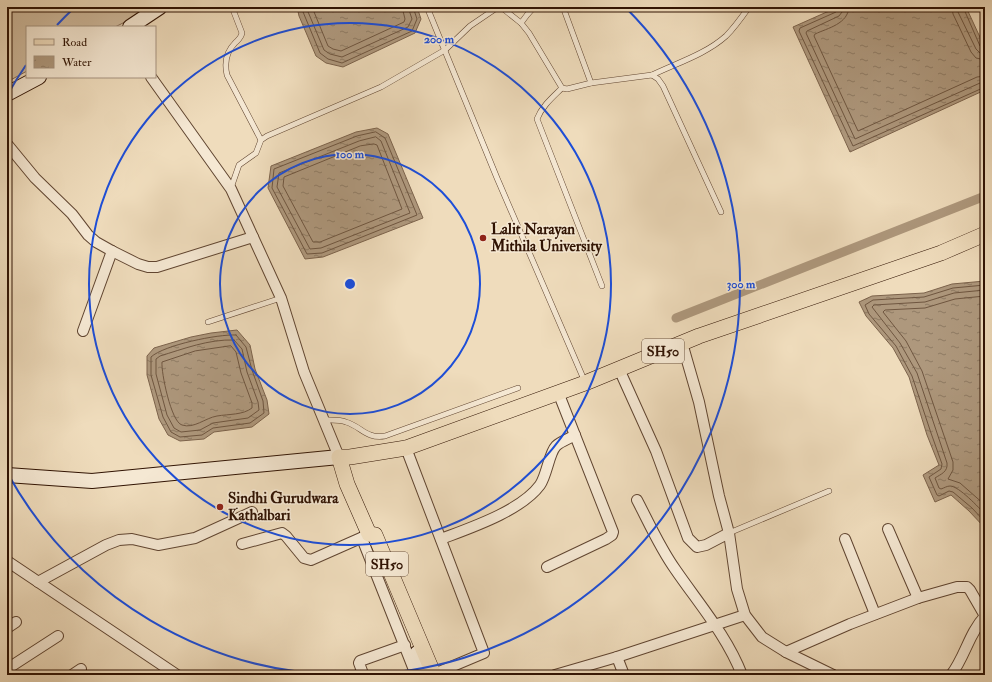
<svg xmlns="http://www.w3.org/2000/svg" width="992" height="682" font-family="'IM FELL Double Pica',serif">
<style>
.pitch{fill:#cfba9d;stroke:#806650}
.water{fill:url(#water-ripples);stroke:#7c634c}
.lines{fill:none;stroke-linecap:round;stroke-linejoin:round}
.shore{stroke:#6f5640;stroke-width:1}
.canal{stroke:#ae987d;stroke-width:9}
.lane-casing{stroke:#604531;stroke-width:6}
.street-casing{stroke:#604531;stroke-width:12}
.secondary-casing{stroke:#301303;stroke-width:16}
.primary-casing{stroke:#301303;stroke-width:16}
.lane{stroke:#f5e8d3;stroke-width:5}
.street{stroke:#f5e8d3;stroke-width:10}
.secondary{stroke:#f5e8d3;stroke-width:14}
.primary{stroke:#efdcbc;stroke-width:15}
.ring{fill:none;stroke:#1d4ed8;stroke-width:2}
.poi-dot{fill:#8f2418;stroke:#f5e8d3;stroke-width:1.5}
.labels{text-anchor:middle;stroke-width:3;stroke-linejoin:round;paint-order:stroke}
.shield{fill:#f5e8d3;stroke:#6b5341;stroke-width:1}
.shield-label{font-size:14px;font-weight:bold;fill:#301303}
.poi-label{font-size:15px;font-weight:bold;fill:#301303;stroke:#f5e8d3;text-anchor:start}
.centre{fill:#1d4ed8;stroke:#f5e8d3;stroke-width:2}
.ring-label{font-size:12px;text-anchor:middle;font-weight:bold;fill:#1d4ed8;stroke:#f5e8d3;stroke-width:3;stroke-linejoin:round;paint-order:stroke}
</style>
<defs>
<pattern id="water-ripples" width="26" height="14" patternUnits="userSpaceOnUse"><rect width="26" height="14" fill="#ae987d"/><path d="M2 4q2-2 4 0t4 0M15 11q2-2 4 0t4 0" fill="none" stroke="#8e7b64"/></pattern>
</defs>
<rect width="100%" height="100%" fill="#efdcbc"/>
<filter id="stains"><feTurbulence type="fractalNoise" baseFrequency=".005" numOctaves="4"/><feColorMatrix values="0 0 0 0 .2 0 0 0 0 .09 0 0 0 0 .02 0 0 0 .5 -.17"/></filter>
<radialGradient id="worn" r=".72"><stop offset=".6" stop-color="#630" stop-opacity="0"/><stop offset="1" stop-color="#630" stop-opacity=".3"/></radialGradient>
<polygon class="pitch" points="7,7 149,7 135,17 115,27 27,27 27,71 7,82"/>
<g class="water">
<polygon points="297,7 417,7 421,19 415,33 343,67 326,63 316,56 299,16"/>
<polygon points="838,7 966,7 985,48 985,90 850,152 793,27"/>
<polygon points="377,128 388,134 423,218 323,257 305,259 268,188 271,166 356,132"/>
<polygon points="985,281 985,528 969,511 951,495 935,502 923,475 939,465 927,435 909,377 893,348 866,316 859,302 872,296 924,293 952,284"/>
<polygon points="237,330 250,345 255,369 267,400 269,414 252,427 214,432 204,439 180,441 168,435 159,419 147,375 147,356 154,348 191,337 211,333"/>
</g>
<g class="lines">
<g class="shore">
<polyline points="301,7 320,53 328,59 342,63 412,31 417,19 413,7"/>
<polyline points="306,7 324,50 330,54 342,57 408,27 412,19 408,7"/>
<polyline points="312,7 328,46 333,49 341,51 404,22 405,19 402,7"/>
<polyline points="838,7 836,12 800,28 799,31 853,146 985,87"/>
<polyline points="843,7 842,12 839,16 807,31 806,33 855,139 980,83 985,82"/>
<path d="M849 7C848 24 828 28 815 34L814 36 858 131 977 77 985 76"/>
<polyline points="952,7 953,14 971,52 976,58 985,60"/>
<polyline points="958,7 958,12 976,49 980,53 985,54"/>
<polyline points="963,7 980,46 982,48 985,49"/>
<polygon points="376,132 385,138 417,215 322,253 307,254 272,188 274,169 357,136"/>
<polygon points="376,137 381,141 410,213 321,248 310,249 277,187 279,173 359,141"/>
<polygon points="374,144 377,145 402,209 320,242 313,242 283,186 284,177 360,146"/>
<polyline points="985,285 953,288 924,297 873,300 865,305 869,314 896,346 912,376 931,433 942,464 941,469 929,477 937,495 939,496 949,491 953,492 972,508 985,522"/>
<path d="M985 290 954 293 925 302 874 305 872 307 900 343 917 373 947 463C948 472 941 474 935 478L939 488 941 489C944 488 947 486 950 486 959 486 979 508 985 514"/>
<polyline points="985,296 955,299 925,308 885,310 883,312 906,341 922,371 953,462 953,470 948,479 960,483 985,505"/>
<path d="M236 335 246 347 252 370 263 401 264 413 250 423 213 428 202 435 180 437 171 432 163 417 151 375V357C164 345 218 334 236 335Z"/>
<path d="M234 340 242 349 247 372 258 402 259 410 248 418 213 423 200 430 181 432 174 428 167 415 156 374V359L160 356C183 349 209 339 234 340Z"/>
<path d="M231 346 236 352 241 373 252 403V408C243 415 229 414 217 416 205 418 194 429 182 425 171 422 161 372 162 362L195 351Z"/>
</g>
<polyline class="canal" points="676,318 985,196"/>
<defs>
<g id="lane">
<path d="M232 7 242 33C241 38 239 39 235 43 226 52 224 62 227 75L261 140"/>
<polyline points="427,7 497,178 585,382"/>
<polyline points="501,7 521,23 529,33 562,88 567,89 591,83 652,75 658,79 663,86 721,212"/>
<polyline points="563,7 591,83"/>
<polyline points="521,23 527,15 534,7"/>
<path d="M652 75C677 63 706 54 726 36 735 27 742 17 749 7"/>
<path d="M562 88C553 97 542 106 537 119L602 286"/>
<polyline points="231,188 239,165 256,153 261,140 267,136 381,87 445,50 470,26 498,7"/>
<polyline points="208,322 281,298"/>
<path d="M323 420C331 420 339 419 346 422 362 427 366 439 385 436L518 388"/>
<polyline points="729,533 829,491"/>
</g>
<g id="street">
<polyline points="151,77 231,189 281,298 304,372 339,457"/>
<polyline points="7,144 35,178 72,214 88,235 96,242 112,251 138,264 148,267 157,267 253,237"/>
<polyline points="83,331 112,251"/>
<polyline points="682,343 699,402 719,496 729,533 737,589 745,615 762,637 786,652 833,675"/>
<polyline points="619,369 656,451 688,538 697,547 706,545 729,533"/>
<polyline points="406,448 484,653 434,674"/>
<path d="M637 500C649 523 660 548 675 569 699 604 727 636 742 675"/>
<polyline points="888,529 918,598"/>
<polyline points="369,534 363,537 363,541 416,675"/>
<path d="M441 539C470 528 521 511 540 485 547 475 549 453 556 446 561 441 569 439 575 435"/>
<polyline points="845,539 875,614"/>
<polyline points="242,544 282,533 286,536 304,558 311,560 363,537"/>
<polyline points="7,561 177,675"/>
<polyline points="547,567 606,539 612,535 613,532 558,392"/>
<polyline points="38,582 106,545 119,540 132,539 158,545 195,538 252,512"/>
<polyline points="7,628 16,622"/>
<polyline points="786,652 850,624 918,598 957,587 967,587 970,590 985,616"/>
<polyline points="617,657 624,675"/>
<polyline points="7,669 58,636"/>
<polyline points="72,675 81,669"/>
<polyline points="358,675 362,671 359,663 360,661 405,645"/>
<polyline points="555,675 617,657 745,615"/>
<path d="M951 675C965 657 969 633 985 616"/>
</g>
<g id="secondary">
<polyline points="130,27 160,7"/>
<polyline points="7,94 39,77"/>
<polyline points="7,475 92,481 339,457"/>
<polyline points="417,653 426,675"/>
</g>
<polyline id="primary" points="434,675 375,535 369,534 347,484 339,457 350,457 406,448 585,383 699,336 941,253 985,234"/>
</defs>
<use href="#lane" class="lane-casing"/>
<use href="#street" class="street-casing"/>
<use href="#secondary" class="secondary-casing"/>
<use href="#primary" class="primary-casing"/>
<use href="#lane" class="lane"/>
<use href="#street" class="street"/>
<use href="#secondary" class="secondary"/>
<use href="#primary" class="primary"/>
</g>
<g class="ring">
<circle cx="350" cy="284" r="130"/>
<circle cx="350" cy="284" r="261"/>
<path d="M347 675A391 391 0 0 1 8 474M8 94A391 391 0 0 1 26 65M57 25A391 391 0 0 1 74 8M626 8A391 391 0 0 1 353 675"/>
</g>
<g class="poi-dot">
<circle cx="483" cy="238" r="4"/>
<circle cx="220" cy="507" r="4"/>
</g>
<g class="labels">
<g class="shield">
<rect x="642" y="339" width="42" height="24" rx="3"/>
<rect x="366" y="552" width="42" height="24" rx="3"/>
</g>
<g class="shield-label">
<text x="663" y="356">SH50</text>
<text x="387" y="569">SH50</text>
</g>
<g class="poi-label">
<text x="491" y="234">Lalit Narayan<tspan x="491" dy="17">Mithila University</tspan></text>
<text x="228" y="503">Sindhi Gurudwara<tspan x="228" dy="17">Kathalbari</tspan></text>
</g>
</g>
<circle cx="350" cy="284" r="6" class="centre"/>
<g class="ring-label">
<text x="439" y="43">200 m</text>
<text x="350" y="158">100 m</text>
<text x="741" y="288">300 m</text>
</g>
<rect width="992" height="682" fill="none" stroke="#efdcbc" stroke-width="24"/>
<rect x="8" y="8" width="976" height="666" fill="none" stroke="#301303" stroke-width="2"/>
<rect x="12" y="12" width="968" height="658" fill="none" stroke="#301303"/>
<rect x="26" y="26" width="130" height="52" fill="#f5e8d3" stroke="#a69380"/>
<rect x="34" y="39" width="20" height="6" fill="#efdcbc" stroke="#a69380"/>
<text x="62" y="46" font-size="12" fill="#301303">Road</text>
<rect x="34" y="56" width="20" height="12" fill="url(#water-ripples)" stroke="#a69380"/>
<text x="62" y="66" font-size="12" fill="#301303">Water</text>
<rect width="100%" height="100%" filter="url(#stains)"/>
<rect width="100%" height="100%" fill="url(#worn)"/>
</svg>
